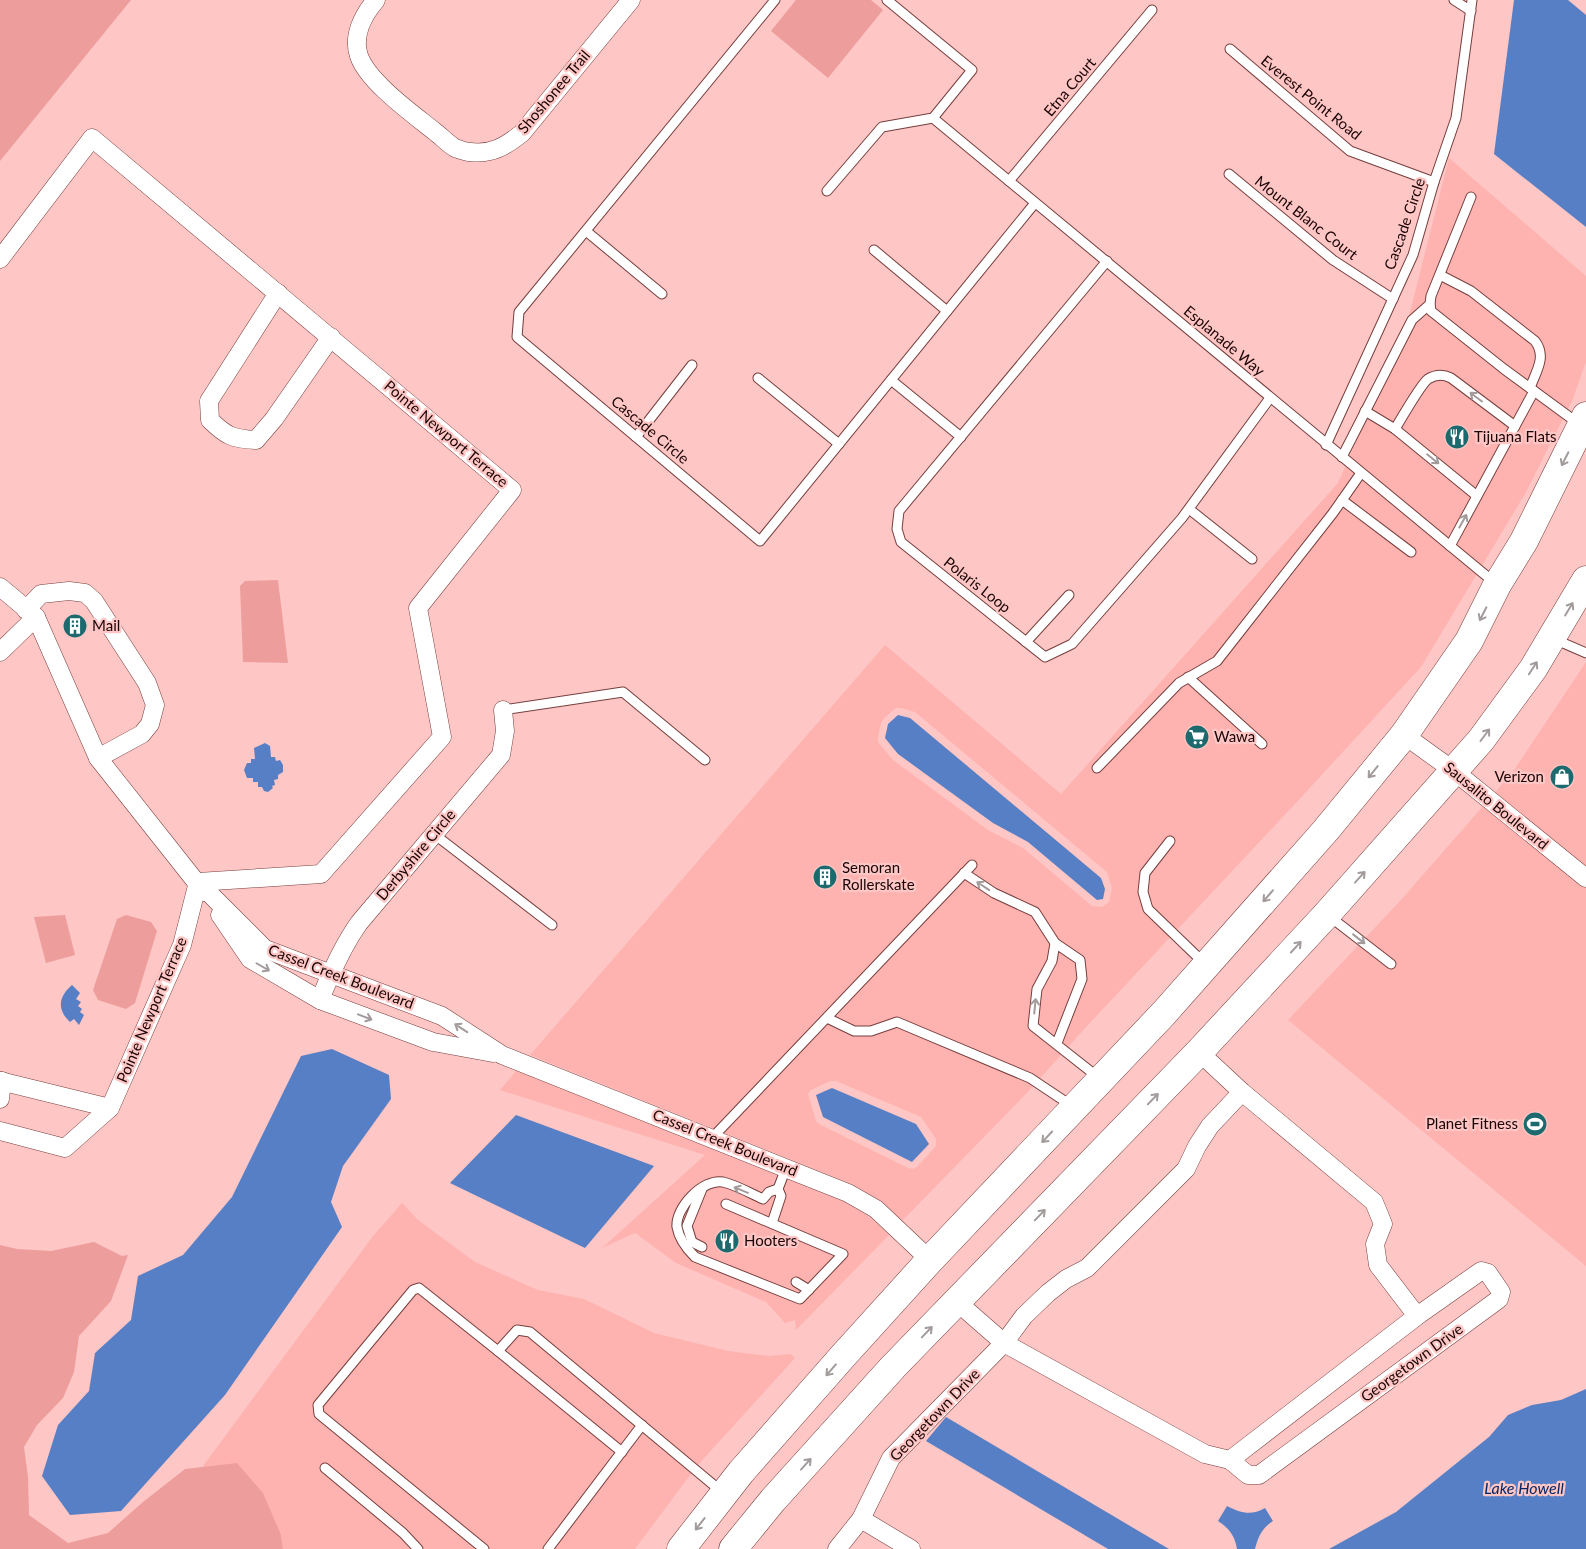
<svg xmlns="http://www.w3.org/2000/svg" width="1586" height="1549" font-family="Lato,sans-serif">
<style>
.built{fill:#ffb3b0;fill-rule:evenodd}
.green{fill:#ed9e9c}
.water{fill:#577fc6}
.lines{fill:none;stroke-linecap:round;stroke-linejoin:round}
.service-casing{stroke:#763e3d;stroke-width:11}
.minor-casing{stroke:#763e3d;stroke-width:19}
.primary-casing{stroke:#763e3d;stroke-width:29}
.service{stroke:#fff;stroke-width:9}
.minor{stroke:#fff;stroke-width:18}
.primary{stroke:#fff;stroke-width:28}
.oneway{stroke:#a39b9b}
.labels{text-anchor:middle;stroke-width:4.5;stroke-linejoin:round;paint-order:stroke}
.street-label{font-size:15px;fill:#190405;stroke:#fec6c4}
.poi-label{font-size:15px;fill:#190405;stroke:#fec6c4;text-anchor:start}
.water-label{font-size:16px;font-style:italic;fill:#042666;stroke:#fec6c4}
</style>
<rect width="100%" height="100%" fill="#fec6c4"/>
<g class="built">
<path d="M1449 158 1586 276V362L1572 401 1525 494 1421 667 1294 805 1087 1026 1025 1095 902 1221 882 1202 852 1184 530 1055 885 645 1061 794 1338 483 1406 328ZM896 708H901L915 712 1107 872 1112 888 1109 902 1102 907 1092 906 1023 848 988 830 893 760 878 742V737L881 723 884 718ZM830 1081H836L921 1117 936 1139V1146L917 1167 913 1169 908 1168 819 1124 816 1121 808 1094 811 1090Z"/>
<polygon points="1586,662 1586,1266 1288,1020 1400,901 1512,773"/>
<polygon points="517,1070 844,1201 870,1217 889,1235 796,1330 795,1320 785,1323 766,1302 676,1263 635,1233 602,1248 705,1155 500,1090"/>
<polygon points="402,1203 418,1220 475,1262 538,1290 584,1299 654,1333 728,1351 769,1356 790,1354 795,1358 696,1467 635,1549 283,1549 281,1535 203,1466 373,1236"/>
</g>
<g class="green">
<polygon points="0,0 131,0 0,161"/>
<polygon points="796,0 871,0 883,10 828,78 771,31"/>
<polygon points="278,580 288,663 243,662 240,586 245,581"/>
<polygon points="65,915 75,955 46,963 34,917"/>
<polygon points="126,915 151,922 157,931 135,1003 126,1009 98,1000 93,990 117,919"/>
<polygon points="94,1242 122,1256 128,1255 111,1301 79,1336 74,1372 63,1398 37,1425 24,1447 28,1477 29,1515 68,1543 108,1533 143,1502 185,1469 237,1463 263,1493 281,1535 283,1549 0,1549 0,1245 17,1249 51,1251"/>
</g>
<g class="water">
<polygon points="1514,0 1568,0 1586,15 1586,227 1494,154"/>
<polygon points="898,715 910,718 1101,878 1105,889 1103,899 1097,900 1028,842 993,823 898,754 885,738 888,724"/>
<polygon points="265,743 270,746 271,757 275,757 276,761 280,760 283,765 283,772 278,775 278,779 274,780 275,785 272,786 273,788 268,792 264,791 262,787 258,787 258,782 253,782 253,778 247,778 244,770 247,763 251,763 251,759 255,759 254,748"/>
<path d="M72 985 80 993 76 999 81 1002 78 1006 82 1009 80 1012 84 1015 79 1025 74 1019 70 1022C57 1010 58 997 72 985Z"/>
<polygon points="332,1049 389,1075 391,1099 343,1166 331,1202 342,1227 225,1395 121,1511 70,1515 42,1476 58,1425 89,1391 95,1353 131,1320 138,1276 183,1255 232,1197 301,1056"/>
<polygon points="832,1088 916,1124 929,1144 912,1162 823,1117 816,1095"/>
<polygon points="516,1115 654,1166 585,1248 450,1183"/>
<polygon points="1586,1389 1586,1549 1329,1549 1396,1512 1489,1437 1508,1415 1532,1405 1561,1400"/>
<polygon points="946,1417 1169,1549 1108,1549 926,1441"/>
<path d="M1227 1506C1241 1513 1251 1516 1265 1508L1273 1521C1262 1528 1258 1537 1255 1549H1237C1235 1536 1229 1528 1218 1521Z"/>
</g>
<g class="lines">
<defs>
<g id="service">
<polyline points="775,0 519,312 517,337 760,541 1035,203"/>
<polyline points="1454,0 1471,11"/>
<polyline points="1230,49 1350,151 1434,182"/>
<polyline points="933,118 1495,583"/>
<polyline points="1229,174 1333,260 1393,299"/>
<polyline points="1009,181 1152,10"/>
<polyline points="827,191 882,127 933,118 972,70 887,0"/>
<polyline points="1471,197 1431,296 1430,304 1431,311 1504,369 1579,424"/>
<polyline points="586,231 662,294"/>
<polyline points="874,250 947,311"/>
<polyline points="1107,261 899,511 897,529 901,542 1045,657 1072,644 1182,518 1270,398"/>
<path d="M1440 275 1471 291 1535 341C1547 357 1536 371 1530 388"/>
<polyline points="758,378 839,444"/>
<polyline points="891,380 961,437"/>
<polyline points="1365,411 1395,429 1477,496"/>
<path d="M1395 429C1401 419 1421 384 1428 379 1436 374 1443 374 1451 378L1515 426"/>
<polyline points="636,437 692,365"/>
<polyline points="1326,445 1413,255 1434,182 1456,118 1472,0"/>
<polyline points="1342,457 1412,320 1430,304"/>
<polyline points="1342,500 1411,552"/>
<polyline points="1189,509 1252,559"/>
<polyline points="1450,546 1534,391"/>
<polyline points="1554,639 1586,653"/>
<polyline points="1026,642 1069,595"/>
<polyline points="1188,677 1262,744"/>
<polyline points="503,710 623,692 705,760"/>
<polyline points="1097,768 1179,683 1217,661 1333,513 1361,473"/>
<polyline points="434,834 552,925"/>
<polyline points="1170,841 1145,873 1143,892 1148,909 1204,963"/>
<polyline points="964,873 994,893 1035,912 1055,943 1052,961 1037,989 1033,1026 1099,1078"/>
<polyline points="1329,916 1391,964"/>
<polyline points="1055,943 1080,960 1082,979 1057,1043"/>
<polyline points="827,1018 854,1031 871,1031 897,1022 1030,1078 1072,1106"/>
<polyline points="712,1138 972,865"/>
<path d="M726 1204 843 1254 800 1299 695 1257C687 1249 679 1239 677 1227 675 1208 703 1178 723 1182 736 1185 750 1193 763 1199L769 1192 778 1189"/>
<polyline points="772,1223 781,1196 778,1189 786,1168"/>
<polyline points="702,1247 692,1242 687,1226 702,1189"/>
<polyline points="796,1282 809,1290"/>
<polyline points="498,1351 622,1452"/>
<polyline points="325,1468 403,1533 418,1549"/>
<polyline points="484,1549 319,1414 318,1405 413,1290 419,1288 498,1351 517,1330 530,1332 722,1492"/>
<polyline points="548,1549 642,1425"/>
</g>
<g id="minor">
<path d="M376 0C363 15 352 36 359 56 368 82 413 114 434 131 441 136 448 144 455 148 459 149 465 152 470 152 491 155 506 146 522 133L631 0"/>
<polyline points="0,259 92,138 512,490 418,608 442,737 321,874 198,882"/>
<path d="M278 293 209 401 210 420C226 436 233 439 256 440L274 419 331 337"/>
<polyline points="0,587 36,617 98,758 204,892"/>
<polyline points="26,610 41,594 69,591 85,593 94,601 147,683 155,705 150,724 142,734 98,758"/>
<polyline points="0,652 36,617"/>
<polyline points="1404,735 1454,771 1586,878"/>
<polyline points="198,882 265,949 442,1016 502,1055 848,1193 876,1209 930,1260"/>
<polyline points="220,915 250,959 320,1000 433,1042 493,1053"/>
<path d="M320 1000C331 972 342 947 359 923L501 755 505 731 503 710"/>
<polyline points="0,1081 110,1108 182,945 198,882"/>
<polyline points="0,1099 2,1081"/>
<polyline points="0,1131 65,1148 110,1108"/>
<polyline points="956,1301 1004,1343 1205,1454 1230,1460 1417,1316 1378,1265 1375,1244 1383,1224 1374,1202 1242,1092 1199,1052"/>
<polyline points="1230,1460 1248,1475 1259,1475 1499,1299 1501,1292 1488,1273 1481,1271 1417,1316"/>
<polyline points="861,1519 891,1458 1004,1343 1024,1316 1048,1293 1066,1279 1087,1268 1186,1169 1197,1146 1210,1126 1242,1092"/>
<polyline points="837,1549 861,1519 911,1549"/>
</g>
<g id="primary">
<polyline points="681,1549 741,1472 843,1356 930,1260 1164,1013 1326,830 1404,735 1469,641 1497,585 1524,541 1586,416"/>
<polyline points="733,1549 773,1500 893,1367 1199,1052 1327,914 1481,740 1533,669 1586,580"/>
</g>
</defs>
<use href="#service" class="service-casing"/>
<use href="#minor" class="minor-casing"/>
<use href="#primary" class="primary-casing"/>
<use href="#service" class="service"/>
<use href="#minor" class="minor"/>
<use href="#primary" class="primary"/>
</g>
<defs><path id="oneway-shaft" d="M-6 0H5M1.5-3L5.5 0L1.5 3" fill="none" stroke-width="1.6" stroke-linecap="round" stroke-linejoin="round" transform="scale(1.25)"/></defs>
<g class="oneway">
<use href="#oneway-shaft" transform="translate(1476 397) rotate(-143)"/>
<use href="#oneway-shaft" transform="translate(1433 459) rotate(39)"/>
<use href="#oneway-shaft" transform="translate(1565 459) rotate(117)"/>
<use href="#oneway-shaft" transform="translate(1463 521) rotate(-61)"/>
<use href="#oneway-shaft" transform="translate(1569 609) rotate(-59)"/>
<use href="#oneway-shaft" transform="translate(1483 614) rotate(117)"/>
<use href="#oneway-shaft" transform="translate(1533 668) rotate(-57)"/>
<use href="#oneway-shaft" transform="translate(1485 735) rotate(-53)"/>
<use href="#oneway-shaft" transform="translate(1373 772) rotate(129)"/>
<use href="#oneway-shaft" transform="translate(1360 877) rotate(-48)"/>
<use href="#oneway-shaft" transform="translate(983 886) rotate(-146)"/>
<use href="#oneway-shaft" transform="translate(1268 896) rotate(131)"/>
<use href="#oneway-shaft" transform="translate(1359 939) rotate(38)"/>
<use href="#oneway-shaft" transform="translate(1296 947) rotate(-47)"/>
<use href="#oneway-shaft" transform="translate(263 967) rotate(30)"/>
<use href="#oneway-shaft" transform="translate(1035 1006) rotate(-84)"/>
<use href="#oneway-shaft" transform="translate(365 1017) rotate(21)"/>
<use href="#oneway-shaft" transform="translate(461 1028) rotate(-147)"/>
<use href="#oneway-shaft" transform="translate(1153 1099) rotate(-46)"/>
<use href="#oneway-shaft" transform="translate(1047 1137) rotate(133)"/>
<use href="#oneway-shaft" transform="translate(741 1190) rotate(-158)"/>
<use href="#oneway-shaft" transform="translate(1040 1215) rotate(-46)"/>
<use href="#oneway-shaft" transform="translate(927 1332) rotate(-46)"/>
<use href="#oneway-shaft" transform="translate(831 1370) rotate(131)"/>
<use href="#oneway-shaft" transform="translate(806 1464) rotate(-48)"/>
<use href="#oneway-shaft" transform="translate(700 1524) rotate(128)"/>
</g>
<defs>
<symbol id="restaurant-disc" viewBox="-11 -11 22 22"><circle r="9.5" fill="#1c696e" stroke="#fec6c4"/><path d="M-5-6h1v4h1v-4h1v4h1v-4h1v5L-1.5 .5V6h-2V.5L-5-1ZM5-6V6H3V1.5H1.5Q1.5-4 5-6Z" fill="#fff"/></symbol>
<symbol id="building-disc" viewBox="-11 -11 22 22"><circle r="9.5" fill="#1c696e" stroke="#fec6c4"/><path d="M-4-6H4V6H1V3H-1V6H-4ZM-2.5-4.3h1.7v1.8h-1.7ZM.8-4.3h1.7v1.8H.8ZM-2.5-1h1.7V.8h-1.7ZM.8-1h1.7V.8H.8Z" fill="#fff"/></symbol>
<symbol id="supermarket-disc" viewBox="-11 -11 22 22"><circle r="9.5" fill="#1c696e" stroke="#fec6c4"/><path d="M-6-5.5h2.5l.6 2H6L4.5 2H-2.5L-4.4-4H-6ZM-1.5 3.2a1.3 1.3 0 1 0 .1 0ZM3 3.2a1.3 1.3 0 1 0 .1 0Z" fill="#fff"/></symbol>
<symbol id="shop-disc" viewBox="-11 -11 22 22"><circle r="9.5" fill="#1c696e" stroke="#fec6c4"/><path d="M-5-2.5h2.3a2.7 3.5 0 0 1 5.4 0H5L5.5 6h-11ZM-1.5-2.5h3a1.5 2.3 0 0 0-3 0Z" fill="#fff"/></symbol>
<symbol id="stadium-disc" viewBox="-11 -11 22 22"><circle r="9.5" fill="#1c696e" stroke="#fec6c4"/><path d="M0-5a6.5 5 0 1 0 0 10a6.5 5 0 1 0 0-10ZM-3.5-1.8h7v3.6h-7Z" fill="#fff"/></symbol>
</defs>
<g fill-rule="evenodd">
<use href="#restaurant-disc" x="1443" y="423" width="28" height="28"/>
<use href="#building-disc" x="61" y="612" width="28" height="28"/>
<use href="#supermarket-disc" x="1183" y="723" width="28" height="28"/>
<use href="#shop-disc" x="1548" y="763" width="28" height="28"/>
<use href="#building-disc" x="811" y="863" width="28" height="28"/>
<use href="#stadium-disc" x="1521" y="1110" width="28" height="28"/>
<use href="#restaurant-disc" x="713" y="1227" width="28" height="28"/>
</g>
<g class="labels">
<g class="street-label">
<text transform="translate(1070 87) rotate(-50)" y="5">Etna Court</text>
<text transform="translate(554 92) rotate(-50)" y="5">Shoshonee Trail</text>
<text transform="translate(1311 98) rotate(39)" y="5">Everest Point Road</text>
<text transform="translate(1306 218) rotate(38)" y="5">Mount Blanc Court</text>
<text transform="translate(1405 224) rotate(-71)" y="5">Cascade Circle</text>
<text transform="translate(1224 341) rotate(40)" y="5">Esplanade Way</text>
<text transform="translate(650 430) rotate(40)" y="5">Cascade Circle</text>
<text transform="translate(446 434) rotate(40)" y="5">Pointe Newport Terrace</text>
<text transform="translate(977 585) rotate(38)" y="5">Polaris Loop</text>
<text transform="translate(1496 806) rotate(39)" y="5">Sausalito Boulevard</text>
<text transform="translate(416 855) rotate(-50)" y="5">Derbyshire Circle</text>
<text transform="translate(341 977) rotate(21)" y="5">Cassel Creek Boulevard</text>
<text transform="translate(152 1010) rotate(-67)" y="5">Pointe Newport Terrace</text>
<text transform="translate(725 1143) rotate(22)" y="5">Cassel Creek Boulevard</text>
<text transform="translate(1412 1363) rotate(-36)" y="5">Georgetown Drive</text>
<text transform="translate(935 1415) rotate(-46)" y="5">Georgetown Drive</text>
</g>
<g class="poi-label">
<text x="1474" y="442">Tijuana Flats</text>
<text x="92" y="631">Mail</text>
<text x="1214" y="742">Wawa</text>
<text x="1544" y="782" text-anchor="end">Verizon</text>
<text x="842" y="873">Semoran<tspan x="842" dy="17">Rollerskate</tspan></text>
<text x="1518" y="1129" text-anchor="end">Planet Fitness</text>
<text x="744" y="1246">Hooters</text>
</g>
<g class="water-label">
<text x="1524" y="1494">Lake Howell</text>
</g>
</g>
</svg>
